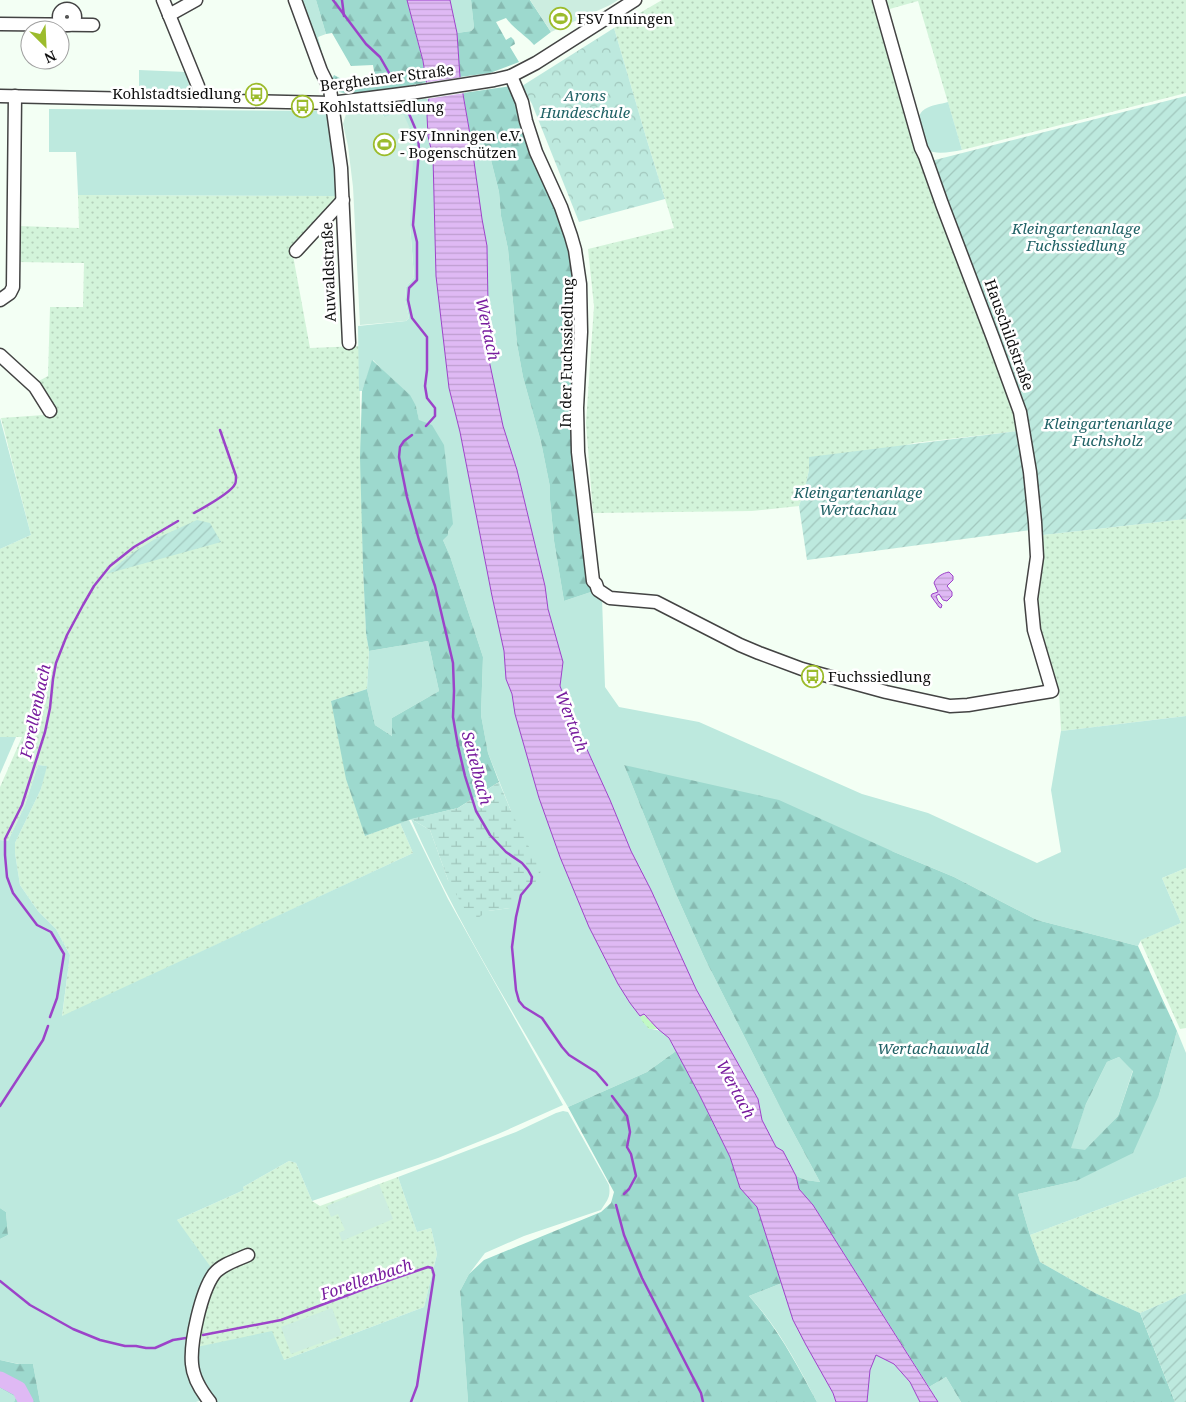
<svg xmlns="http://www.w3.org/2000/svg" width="1186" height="1402" font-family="'Noto Serif',serif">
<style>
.farmland{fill:url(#farmland-dots)}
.grass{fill:#bde9de}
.forest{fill:url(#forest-firs);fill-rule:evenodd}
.wetland{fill:url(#wetland-marsh)}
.sand{fill:url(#sand-dots)}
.park{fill:url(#park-crowns)}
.garden{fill:url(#garden-furrows)}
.pitch{fill:#ccede0}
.water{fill:url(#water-rules);stroke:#9c43c9}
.pier{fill:#f3fff4}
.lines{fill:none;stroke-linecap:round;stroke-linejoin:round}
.stream{stroke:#9c43c9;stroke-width:2.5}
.river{stroke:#dfb9f4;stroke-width:15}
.minor-casing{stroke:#434343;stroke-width:15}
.minor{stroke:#fff;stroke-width:12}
.labels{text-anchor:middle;stroke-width:5;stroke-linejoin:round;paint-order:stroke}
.poi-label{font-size:15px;fill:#101010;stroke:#fff;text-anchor:start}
.street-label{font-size:15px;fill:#101010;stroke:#fff}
.park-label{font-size:15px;font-style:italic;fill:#216266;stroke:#fff}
.water-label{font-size:16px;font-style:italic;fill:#781c9e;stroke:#fff}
</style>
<defs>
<pattern id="farmland-dots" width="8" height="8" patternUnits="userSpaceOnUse" patternTransform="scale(1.25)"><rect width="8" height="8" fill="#d3f4da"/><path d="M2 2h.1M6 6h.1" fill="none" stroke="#b4d0ba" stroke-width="1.8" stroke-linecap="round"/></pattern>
<pattern id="forest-firs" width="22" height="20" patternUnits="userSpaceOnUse" patternTransform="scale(1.25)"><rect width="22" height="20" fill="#9dd9ce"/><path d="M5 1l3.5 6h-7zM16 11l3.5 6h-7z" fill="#86b9b0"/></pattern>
<pattern id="wetland-marsh" width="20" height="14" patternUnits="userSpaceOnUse" patternTransform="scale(1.25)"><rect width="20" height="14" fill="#bde9de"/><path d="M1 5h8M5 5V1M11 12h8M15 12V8" fill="none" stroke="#a1c7bd"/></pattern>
<pattern id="sand-dots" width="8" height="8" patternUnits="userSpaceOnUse" patternTransform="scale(1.25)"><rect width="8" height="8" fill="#c1f9c4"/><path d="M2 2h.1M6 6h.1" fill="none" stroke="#a5d4a7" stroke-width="1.8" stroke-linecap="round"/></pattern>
<pattern id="park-crowns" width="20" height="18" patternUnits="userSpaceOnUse" patternTransform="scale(1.25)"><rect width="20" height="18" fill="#bde9de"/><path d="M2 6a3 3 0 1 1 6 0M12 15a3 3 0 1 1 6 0" fill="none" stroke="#a1c7bd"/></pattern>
<pattern id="garden-furrows" width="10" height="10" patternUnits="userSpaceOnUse" patternTransform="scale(1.25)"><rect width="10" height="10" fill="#bde9de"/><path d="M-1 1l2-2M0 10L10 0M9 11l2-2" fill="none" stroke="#a1c7bd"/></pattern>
<pattern id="water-rules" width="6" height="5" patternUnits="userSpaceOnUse" patternTransform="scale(1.25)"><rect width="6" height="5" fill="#dfb9f4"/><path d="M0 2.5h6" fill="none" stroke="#be9ed0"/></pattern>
</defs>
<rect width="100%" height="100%" fill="#f3fff4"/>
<g class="farmland">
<polygon points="662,0 1186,0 1186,93 962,150 918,1 879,12 999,368 1019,431 914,443 809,470 805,488 799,506 752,511 593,513 586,423 594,306 588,249 674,228 646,137 614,28"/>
<polygon points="78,195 339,196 292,250 310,348 359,346 363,568 366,633 369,651 367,689 331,701 365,836 400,823 413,853 62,1017 70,955 56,929 38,911 20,885 15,853 15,843 41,789 46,766 38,765 25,805 8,841 0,840 0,787 22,737 0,737 0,549 31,535 1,418 44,415 53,411 37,382 48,376 50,307 83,307 84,263 18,262 19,226 79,228"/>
<polygon points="1186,519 1186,716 1061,731 1059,691 1040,634 1037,607 1043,553 1043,535"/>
<polygon points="1186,868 1186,1028 1180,1029 1140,940 1181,923 1162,878"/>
<polygon points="289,1161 296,1163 312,1201 320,1206 398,1177 417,1232 431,1228 437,1254 424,1307 284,1360 192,1348 177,1220 244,1190 243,1187"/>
<polygon points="1186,1177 1186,1293 1140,1313 1095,1293 1040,1262 1030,1235"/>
</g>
<g class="grass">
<polygon points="297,0 316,0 326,34 318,37 326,68"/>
<polygon points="450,0 471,0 474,28 471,31 457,33"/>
<polygon points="139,70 187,72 189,86 184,90 139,90"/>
<path d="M429 98 427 115 428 136 433 157 436 276 449 388 460 432 492 596 504 651 506 679 512 694 515 714 539 798 560 857 589 927 618 984 649 1029C665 1029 669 1038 676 1051L647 1072 568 1107C513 1012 455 919 411 819L430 830 448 880 488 911 510 908 511 811 488 753 481 715 483 657 450 556 443 540 416 406 373 360 362 391H359L358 326 406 321 409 318 405 300 406 287 414 277 410 225 384 117 377 106Z"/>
<path d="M948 102 962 150C950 152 938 155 926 150 923 138 911 118 925 109 931 105 941 104 948 102Z"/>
<polygon points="49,109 327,111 334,147 339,196 78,195 76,152 49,152"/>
<polygon points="478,137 482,140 490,156 499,192 501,216 508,249 517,344 523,377 541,442 550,487 550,500 554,541 564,601 597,590 602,598 605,687 619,707 699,722 862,794 928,813 1037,863 1061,852 1051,790 1061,731 1186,716 1186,868 1162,878 1181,923 1141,940 1138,946 1037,920 954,877 894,852 624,765 675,892 705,959 785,1117 820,1182 806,1180 796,1176 783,1151 776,1147 762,1120 758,1099 696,989 651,890 631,851 610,800 570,712 560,686 563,662 548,609 545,586 517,470 503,426 489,360 487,246 482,219 471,140"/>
<polygon points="0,418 31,535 0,549"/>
<polygon points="428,641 439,691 392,718 392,736 375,725 367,689 369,651"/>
<polygon points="0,737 16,737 0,774"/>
<path d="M38 765 47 766 41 789 15 843V853L20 885 38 911 56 929 70 955 62 1016 413 853 400 823 409 820 448 899 563 1105 498 1134 438 1158 312 1201 296 1163 289 1161 243 1187 244 1190 177 1220 215 1273 192 1348 272 1331 284 1360 424 1307 437 1254 431 1228 417 1232 398 1177 516 1132 556 1113 563 1111 568 1112 609 1185C611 1198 607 1200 601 1210L524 1236 485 1253 469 1274 460 1291 468 1402H213L203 1400 196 1402H40L33 1364H19L0 1360V1239L8 1235 6 1212 0 1208V840L8 841 25 805Z"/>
<polygon points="1177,1031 1186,1053 1186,1177 1030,1235 1018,1194 1076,1181 1159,1095"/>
<polygon points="1119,1057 1133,1070 1118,1116 1085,1151 1070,1148 1086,1104 1107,1062"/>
<path d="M782 1283 793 1320 806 1345 833 1393 836 1402H817C797 1364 778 1327 749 1296Z"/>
<polygon points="876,1355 894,1364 910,1382 920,1402 867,1402 870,1370"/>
<polygon points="946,1377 961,1402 938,1402 929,1387"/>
<polygon points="0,1388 16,1397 14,1402 0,1402"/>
</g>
<g class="forest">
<path d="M316 0H407L423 62 426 83C405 86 357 97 339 92L332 79 334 75 349 83H376L373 65 351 66 332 33 326 34Z"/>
<path d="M471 0H530L551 32 534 45C525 35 514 29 506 18L496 22 506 40 511 37 514 40 515 44 510 47 519 62 490 73 460 77 457 33 471 31 474 28Z"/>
<polygon points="511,86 574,250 576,408 597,590 564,601 554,541 550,500 550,487 541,442 523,377 517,344 508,249 501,216 499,192 490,156 482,140 478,137 471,140 463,93"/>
<polygon points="372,360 410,395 416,406 419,420 432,425 444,445 453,524 448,531 448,535 443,540 450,556 483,657 481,715 488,753 499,782 458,808 409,820 365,836 346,779 331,701 367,689 375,725 392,736 392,718 439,691 428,641 369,651 366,633 363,568 360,457 362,391"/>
<path d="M624 765 779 800 894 852 954 877 1037 920 1138 946 1177 1031 1159 1095 1133 1153 1076 1181 1018 1194 1030 1235 1040 1262 1095 1293 1140 1313 1175 1402H961L946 1377 929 1387 813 1205 799 1189 796 1176 806 1180 820 1182 785 1117 705 959 675 892ZM1119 1057 1133 1071 1118 1116 1085 1150 1071 1148 1086 1104 1107 1062Z"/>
<path d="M676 1051 699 1094 730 1157 740 1188 757 1207 782 1283 749 1296C778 1328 797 1365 817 1402H468L460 1291 469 1274 484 1260 601 1212 611 1203 614 1192 568 1107 647 1072Z"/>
<polygon points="0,1208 6,1212 8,1235 0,1239"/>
<polygon points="0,1360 18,1364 33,1364 40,1402 14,1402 16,1397 0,1388"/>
</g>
<polygon class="wetland" points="499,782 511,811 541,871 534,885 525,896 510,908 488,911 472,922 448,880 430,830 411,819 458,808"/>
<polygon class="sand" points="643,1014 658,1029 649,1029 642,1021 640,1016"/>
<polygon class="park" points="614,28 646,137 665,199 579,222 532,104 522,86"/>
<g class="garden">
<polygon points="1186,96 1186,519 1043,535 1035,471 931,161"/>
<polygon points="1019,431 1031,530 807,560 799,506 805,488 809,470 809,457"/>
<polygon points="197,520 210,523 221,542 106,574 134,552 155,539"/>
<polygon points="1186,1293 1186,1402 1175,1402 1140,1313"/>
</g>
<g class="pitch">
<polygon points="530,0 618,0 610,5 551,32"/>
<polygon points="377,106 384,117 402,111 414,137 410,225 414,277 406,287 405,300 409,318 406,321 360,325 353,187 348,146 343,124 347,111 353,111 353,109"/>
<polygon points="379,1184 393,1219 342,1241 339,1233 345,1230 338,1214 331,1217 327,1206"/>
<polygon points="332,1308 342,1335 291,1354 281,1327"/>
</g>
<g class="water">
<polygon points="407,0 450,0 457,33 460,77 471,140 482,219 487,246 489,360 503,426 517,470 545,586 548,609 563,662 560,686 570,712 610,800 631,851 651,890 696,989 758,1099 762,1120 776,1147 783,1151 796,1176 799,1189 813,1205 938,1402 920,1402 910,1382 894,1364 876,1355 870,1370 867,1402 836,1402 833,1393 806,1345 793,1320 757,1207 740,1188 730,1157 699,1094 669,1038 658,1029 644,1014 640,1016 630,1003 618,984 589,927 560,857 539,798 515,714 512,694 506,679 504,651 492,596 460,432 449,388 436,276 433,157 428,136 427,115 429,98 423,61"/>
<path d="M949 572 953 576V580L947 586 952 592V596L947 601 943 600 939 594 936 596 938 601 942 605 941 608 939 607 931 596 932 594 938 592 934 583C936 577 943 573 949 572Z"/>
</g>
<polygon class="pier" points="463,77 465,93 426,99 423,83"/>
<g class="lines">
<g class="stream">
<polyline points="333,0 366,44 380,57 392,78"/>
<polyline points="342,0 344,16"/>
<polyline points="407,109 418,135 419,150 413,225 417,242 417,280 409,288 408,300 412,318 427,337 427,370 425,386 427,398 435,408 435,416 426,426"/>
<polyline points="412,435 404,441 400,447 399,457 407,497 419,540 435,586 453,663 454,691 453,717 458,746 465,776 476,811 490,835 506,852 522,863 528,870 532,877 531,883 521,895 516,917 512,947 516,990 519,1001 524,1007 542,1018 562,1047 569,1055 596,1072 607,1085"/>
<path d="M194 513C203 508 231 493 235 484 236 483 236 477 236 476L220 430"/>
<polyline points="50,1017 57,998 64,954 51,932 37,925 13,893 7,877 5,855 5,839 22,805 45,732 50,708 53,679 56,663 67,635 83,605 94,586 110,566 134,547 178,521"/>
<polyline points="612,1096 627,1116 630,1132 627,1147 631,1154 636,1176 629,1189 624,1194"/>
<polyline points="0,1106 43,1040 48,1026"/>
<polyline points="616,1205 624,1235 642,1278 701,1393 703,1402"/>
<polyline points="0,1281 30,1305 73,1329 100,1340 125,1346 136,1346 146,1348 155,1348 173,1340 186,1338"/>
<polyline points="203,1335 281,1320 375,1285 428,1267 432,1268 434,1275 417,1386 411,1402"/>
</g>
<polyline class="river" points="0,1379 19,1389 26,1402"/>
<defs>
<g id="minor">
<polyline points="163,0 198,86 200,100"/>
<polyline points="295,0 321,71 330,89 341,168 349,343"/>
<circle cx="67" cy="17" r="8"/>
<polyline points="169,15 196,0"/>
<polyline points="0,24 93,25"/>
<polyline points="511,76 522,102 526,121 536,152 561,207 571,236 575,250 580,284 581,332 577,408 578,452 593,581 596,584 598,590 610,598 656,602 740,645 759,653 802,669 886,692 950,706 968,705 1052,691 1034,630 1031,599 1037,557 1035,522 1030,472 1020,412 993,338 942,204 925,156 921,148 879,0"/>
<polyline points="0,96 331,103 417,92 494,80 511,76 536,63 635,0"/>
<polyline points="296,251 343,200"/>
<polyline points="0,300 10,293 13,287 15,96"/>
<polyline points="0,355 35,387 50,411"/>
<path d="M210 1402C202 1392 193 1377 192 1364 190 1342 201 1292 214 1274 222 1264 237 1260 248 1255"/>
</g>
</defs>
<use href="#minor" class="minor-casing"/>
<use href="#minor" class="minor"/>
</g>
<defs>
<symbol id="stadium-ring" viewBox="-11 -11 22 22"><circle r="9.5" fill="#fff" stroke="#9cbc2c" stroke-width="1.5"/><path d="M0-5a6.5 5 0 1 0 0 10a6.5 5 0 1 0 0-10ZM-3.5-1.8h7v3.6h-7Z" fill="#9cbc2c"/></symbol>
<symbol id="bus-ring" viewBox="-11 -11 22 22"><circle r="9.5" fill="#fff" stroke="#9cbc2c" stroke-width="1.5"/><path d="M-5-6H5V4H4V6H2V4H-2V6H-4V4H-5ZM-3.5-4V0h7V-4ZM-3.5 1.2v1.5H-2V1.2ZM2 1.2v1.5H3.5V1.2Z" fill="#9cbc2c"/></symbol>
</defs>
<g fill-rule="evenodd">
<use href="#stadium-ring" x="548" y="6" width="25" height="25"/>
<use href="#bus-ring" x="244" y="82" width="25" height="25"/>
<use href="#bus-ring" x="290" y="94" width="25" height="25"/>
<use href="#stadium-ring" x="372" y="132" width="25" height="25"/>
<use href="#bus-ring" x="800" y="664" width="25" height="25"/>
</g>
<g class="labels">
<g class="poi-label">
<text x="577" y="24">FSV Inningen</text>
<text x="241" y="99" text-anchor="end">Kohlstadtsiedlung</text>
<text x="319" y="112">Kohlstattsiedlung</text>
<text x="400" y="141">FSV Inningen e.V.<tspan x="400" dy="17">- Bogenschützen</tspan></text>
<text x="828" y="682">Fuchssiedlung</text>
</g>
<g class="street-label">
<text transform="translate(387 78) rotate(-7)" y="5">Bergheimer Straße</text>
<text transform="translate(329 272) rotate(-92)" y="5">Auwaldstraße</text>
<text transform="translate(1009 335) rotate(70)" y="5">Hauschildstraße</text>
<text transform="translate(567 353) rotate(-89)" y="5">In der Fuchssiedlung</text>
</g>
<g class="park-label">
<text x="585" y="101">Arons<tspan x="585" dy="17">Hundeschule</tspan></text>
<text x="1076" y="234">Kleingartenanlage<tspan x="1076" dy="17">Fuchssiedlung</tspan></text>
<text x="1108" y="429">Kleingartenanlage<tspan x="1108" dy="17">Fuchsholz</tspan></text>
<text x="858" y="498">Kleingartenanlage<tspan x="858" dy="17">Wertachau</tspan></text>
<text x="933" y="1054">Wertachauwald</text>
</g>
<g class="water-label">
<text transform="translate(488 329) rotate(78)" y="6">Wertach</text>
<text transform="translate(35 711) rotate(-78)" y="6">Forellenbach</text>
<text transform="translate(572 721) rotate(69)" y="6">Wertach</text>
<text transform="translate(477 768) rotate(75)" y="6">Seitelbach</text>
<text transform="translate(736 1089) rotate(62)" y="6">Wertach</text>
<text transform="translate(366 1279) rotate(-19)" y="6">Forellenbach</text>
</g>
</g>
<g transform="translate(45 45) rotate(156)"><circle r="24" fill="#ffffff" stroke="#9f9f9f"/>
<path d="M0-4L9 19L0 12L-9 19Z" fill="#9cbc2c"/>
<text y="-8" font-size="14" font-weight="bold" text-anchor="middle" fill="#101010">N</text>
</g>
</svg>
